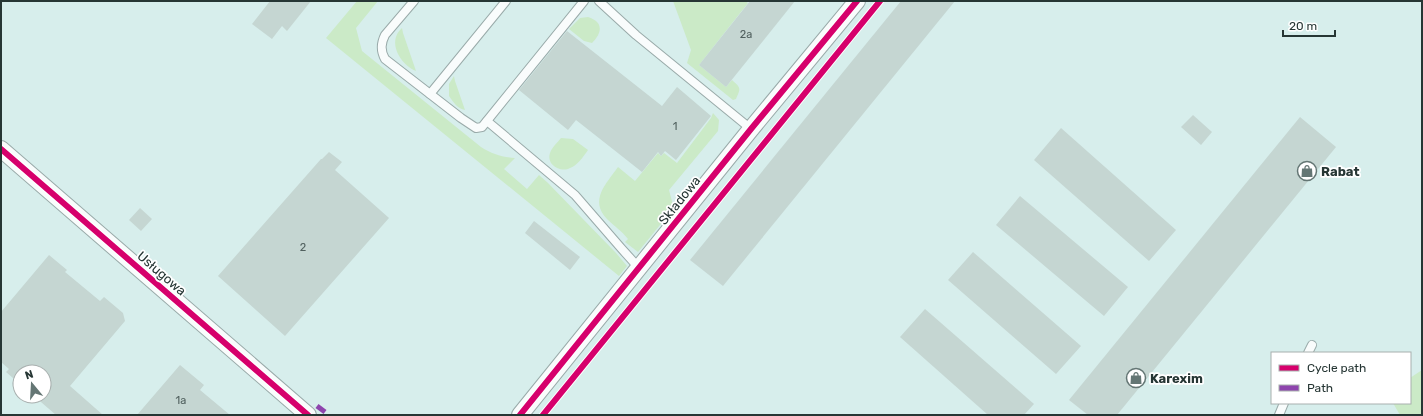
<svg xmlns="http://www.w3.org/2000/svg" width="1423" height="416" font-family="Rubik,sans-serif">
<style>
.green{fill:#cbeac7}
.building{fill:#c5d6d2}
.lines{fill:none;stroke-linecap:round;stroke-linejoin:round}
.service-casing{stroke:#99aaa9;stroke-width:10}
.minor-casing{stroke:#99aaa9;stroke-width:18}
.service{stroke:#f9fcfc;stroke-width:8}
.minor{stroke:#f9fcfc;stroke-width:16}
.quiet{stroke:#8e44ad;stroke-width:5;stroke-dasharray:10 5;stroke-linecap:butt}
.cycleway-casing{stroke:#fff;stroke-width:8}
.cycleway{stroke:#d6006c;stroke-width:6}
.labels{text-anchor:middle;stroke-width:3.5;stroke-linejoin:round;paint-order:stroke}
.number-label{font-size:11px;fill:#50605e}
.poi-label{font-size:13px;font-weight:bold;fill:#263634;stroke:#fff;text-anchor:start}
.street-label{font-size:13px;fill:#263634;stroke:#fff}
</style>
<rect width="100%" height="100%" fill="#d7eeec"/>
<g class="green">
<path d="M357 1H378L356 28 362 51 481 147C492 154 502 157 515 158L504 169 527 189 539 175 548 183 616 253 627 266 619 276 326 38Z"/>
<path d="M673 1H745L748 3 699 65 726 87 732 80C741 88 741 88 736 99L733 100 687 63 691 50Z"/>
<path d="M588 17C604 22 602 33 592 43L584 41 569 29 580 18Z"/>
<path d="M402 28 403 33 416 71C401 65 386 42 402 28Z"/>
<path d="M454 76 455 81 465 110C458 109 453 102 449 96V84Z"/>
<path d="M713 113 719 120 718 131 669 190 673 205V209L638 252 625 242 628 239C622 231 614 226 607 219 589 200 606 184 618 167L635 181 658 153 661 156 664 153 677 163 711 118Z"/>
<path d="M561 138 573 139 588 150C583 157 578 165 570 168 561 173 546 165 550 153 552 147 558 142 561 138Z"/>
<polygon points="1422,370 1422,415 1400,415 1393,403 1410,403 1410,378"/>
</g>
<g class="building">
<polygon points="270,1 311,1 287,31 282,26 272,39 252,24"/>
<polygon points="750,1 795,1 726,87 699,65"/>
<polygon points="901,1 955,1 723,286 690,260"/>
<polygon points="567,31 662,106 677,87 711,116 676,160 665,151 661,156 658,152 642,172 576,120 568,130 519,90"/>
<polygon points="1193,115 1212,132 1201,145 1181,127"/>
<polygon points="1300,117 1336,147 1117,415 1088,415 1069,400"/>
<polygon points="1061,128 1176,230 1149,261 1034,160"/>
<polygon points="329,152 342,162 335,170 389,218 285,336 218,276 321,159 322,159"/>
<polygon points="1020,196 1128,287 1104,316 996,225"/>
<polygon points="140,208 152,219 141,231 129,220"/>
<polygon points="534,221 580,257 570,270 525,233"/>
<polygon points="973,252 1081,346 1056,374 948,280"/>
<polygon points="49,255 67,270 65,272 100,301 104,297 123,313 125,321 70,386 103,415 56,415 34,396 44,396 44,372 20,372 20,384 6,372 9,369 1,362 1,312"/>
<polygon points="925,309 1034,404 1024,415 988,415 900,337"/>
<polygon points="180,365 204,385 200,390 230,415 137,415"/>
</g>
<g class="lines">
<defs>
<g id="service">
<path d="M414 1 385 35C381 43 380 50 385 59L461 118 476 128 482 127 584 1"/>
<polyline points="599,1 636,35 751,129"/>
<polyline points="430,94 506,1"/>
<polyline points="487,121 575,195 621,248 639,268"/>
<polyline points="1308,353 1312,345"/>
<polyline points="1279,415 1284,403"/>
</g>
<g id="minor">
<polyline points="1,149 308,415"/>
<polyline points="520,415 751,129 857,1"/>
</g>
</defs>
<use href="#service" class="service-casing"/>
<use href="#minor" class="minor-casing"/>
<use href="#service" class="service"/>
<use href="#minor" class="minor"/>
<polyline class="quiet" points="317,406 329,415"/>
<defs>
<g id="cycleway">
<polyline points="1,149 308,415"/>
<polyline points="520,415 751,129 857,1"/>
<polyline points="543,415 880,1"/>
</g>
</defs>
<use href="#cycleway" class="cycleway-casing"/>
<use href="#cycleway" class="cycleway"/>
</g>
<defs>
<symbol id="shop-ring" viewBox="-11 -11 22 22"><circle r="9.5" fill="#fff" stroke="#647674" stroke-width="1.5"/><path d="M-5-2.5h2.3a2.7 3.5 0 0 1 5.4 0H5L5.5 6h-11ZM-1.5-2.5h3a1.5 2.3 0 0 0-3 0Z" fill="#647674"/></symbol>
</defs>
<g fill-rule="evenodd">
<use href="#shop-ring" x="1296" y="160" width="22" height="22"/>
<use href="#shop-ring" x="1125" y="367" width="22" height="22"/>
</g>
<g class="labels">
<g class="number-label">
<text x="746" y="38">2a</text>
<text x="675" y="130">1</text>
<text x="303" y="251">2</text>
<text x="181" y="404">1a</text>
</g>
<g class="poi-label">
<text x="1321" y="176">Rabat</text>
<text x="1150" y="383">Karexim</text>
</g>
<g class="street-label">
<text transform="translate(679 200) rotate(-51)" y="5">Składowa</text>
<text transform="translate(162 273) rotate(41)" y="5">Usługowa</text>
</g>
</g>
<rect width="1423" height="416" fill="none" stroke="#263634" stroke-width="4"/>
<rect x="1271" y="352" width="140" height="52" fill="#ffffff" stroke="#a8afae"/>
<rect x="1279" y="365" width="20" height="6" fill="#d6006c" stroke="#a8afae"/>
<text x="1307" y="372" font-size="12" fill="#263634">Cycle path</text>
<rect x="1279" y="385" width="20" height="6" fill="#8e44ad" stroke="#a8afae"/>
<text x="1307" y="392" font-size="12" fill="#263634">Path</text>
<g transform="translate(32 384) rotate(342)"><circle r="19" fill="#ffffff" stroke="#a8afae"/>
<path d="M0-3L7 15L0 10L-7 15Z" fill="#647674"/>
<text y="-6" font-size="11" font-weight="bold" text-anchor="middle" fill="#263634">N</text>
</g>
<path d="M1283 30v6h52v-6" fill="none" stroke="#263634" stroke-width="2"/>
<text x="1289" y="30" font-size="12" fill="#263634" stroke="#ffffff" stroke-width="3" paint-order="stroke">20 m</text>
</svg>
